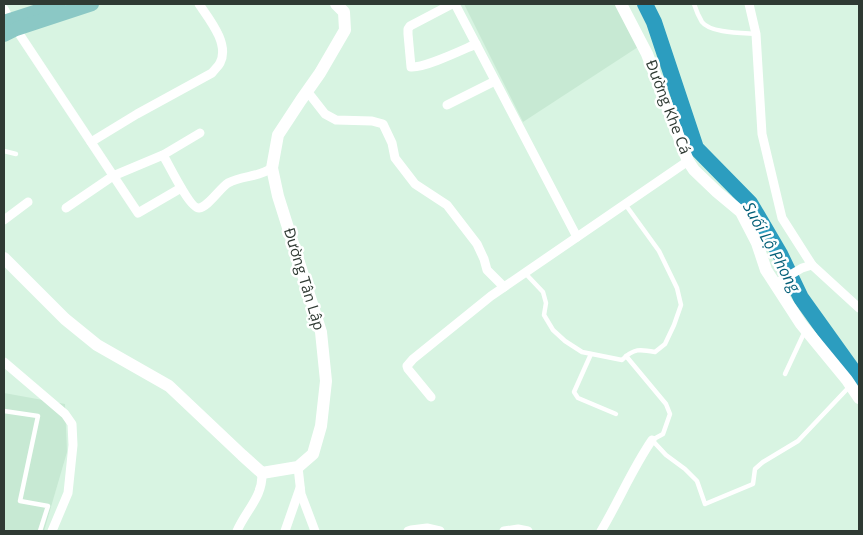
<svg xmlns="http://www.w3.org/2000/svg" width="863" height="535" font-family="'Open Sans',sans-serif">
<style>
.built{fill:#c7e9d3}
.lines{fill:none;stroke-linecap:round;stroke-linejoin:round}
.river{stroke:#2c9dbf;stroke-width:16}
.lane{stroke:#fff;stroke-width:4.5}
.street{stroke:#fff;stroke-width:9}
.secondary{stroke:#fff;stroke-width:12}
.primary{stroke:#8bc8c5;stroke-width:14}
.labels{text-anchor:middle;stroke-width:5;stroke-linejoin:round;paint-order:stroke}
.street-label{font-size:15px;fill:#2f3a33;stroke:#fff}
.water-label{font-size:16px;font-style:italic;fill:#045f78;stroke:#fff}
</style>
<rect width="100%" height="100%" fill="#d8f4e2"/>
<g class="built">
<polygon points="464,4 615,4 626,23 638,47 523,122"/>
<polygon points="4,393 65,404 67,452 44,531 4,531"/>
</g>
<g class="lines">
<polyline class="river" points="645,4 654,22 696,148 750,203 780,254 801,298 859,379"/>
<g class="lane">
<path d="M694 4C696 10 699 17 702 22 710 33 742 33 756 34"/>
<polyline points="4,151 16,154"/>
<path d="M525 273 543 292 546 303 544 315 553 330 565 341 582 352 622 360C634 348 640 349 655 352L665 344 674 325 681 305 677 288 659 251 625 204"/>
<polyline points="591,354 574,392 578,398 616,414"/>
<polyline points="626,356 666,404 670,414 663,434 652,440 666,455 685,469 697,481 705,504 753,484 755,469 763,462 798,441 850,386"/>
<polyline points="785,374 805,331"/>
<polyline points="4,411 38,416 20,501 48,506 40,531"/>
</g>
<g class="street">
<path d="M452 4 410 26 408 29V34L411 67C425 68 462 50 476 44"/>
<polyline points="455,4 577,237"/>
<polyline points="749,4 756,34 762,134 782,218 812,265 859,308"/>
<polyline points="4,9 10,20"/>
<polyline points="16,29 138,213 181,188"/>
<polyline points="307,91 325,114 336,120 372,121 383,124 392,143 395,158 415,184 447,205 477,244 484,259 487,270 504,287"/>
<polyline points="447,105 495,81"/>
<path d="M91 142 137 114 212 73C214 70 218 67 220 63 230 44 209 19 199 4"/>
<path d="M163 155C168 163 190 209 199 208 208 207 220 188 228 183 243 175 257 178 272 168"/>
<polyline points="66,208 113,176 163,155 200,133"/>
<polyline points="4,220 28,202"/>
<polyline points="775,284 802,268 812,265"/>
<polyline points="4,362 65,414 72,424 73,445 68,493 52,531"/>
<polyline points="431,397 408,369 407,366 413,359 491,296 688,161"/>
<polyline points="298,467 301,494 315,531"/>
<path d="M237 531C246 510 263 497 262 473"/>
<polyline points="285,531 300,488"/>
<polyline points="408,531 411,530 427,528 440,531"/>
<polyline points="504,531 518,529 528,531"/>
<path d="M601 531C619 501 632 469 652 440"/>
</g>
<g class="secondary">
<polyline points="621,4 647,54 688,161 694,170 717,192 741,212 757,243 766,270 801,324 847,380 859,398"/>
<polyline points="4,258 65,319 97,345 169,386 242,455 262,473 298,467 313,454 321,426 326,381 321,332 278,196 272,168 278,135 301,100 320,73 345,30 344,12 336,4"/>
</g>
<g class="primary">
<polyline points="4,22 59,4"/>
<polyline points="4,35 16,29 92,4"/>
</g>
</g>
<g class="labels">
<g class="street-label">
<text transform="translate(668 107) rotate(69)" y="5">Đường Khe Cá</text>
<text transform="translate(304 279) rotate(73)" y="5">Đường Tân Lập</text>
</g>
<g class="water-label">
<text transform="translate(772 247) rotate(61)" y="6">Suối Lộ Phong</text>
</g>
</g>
<rect width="863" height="535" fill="none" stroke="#2f3a33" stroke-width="10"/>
</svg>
